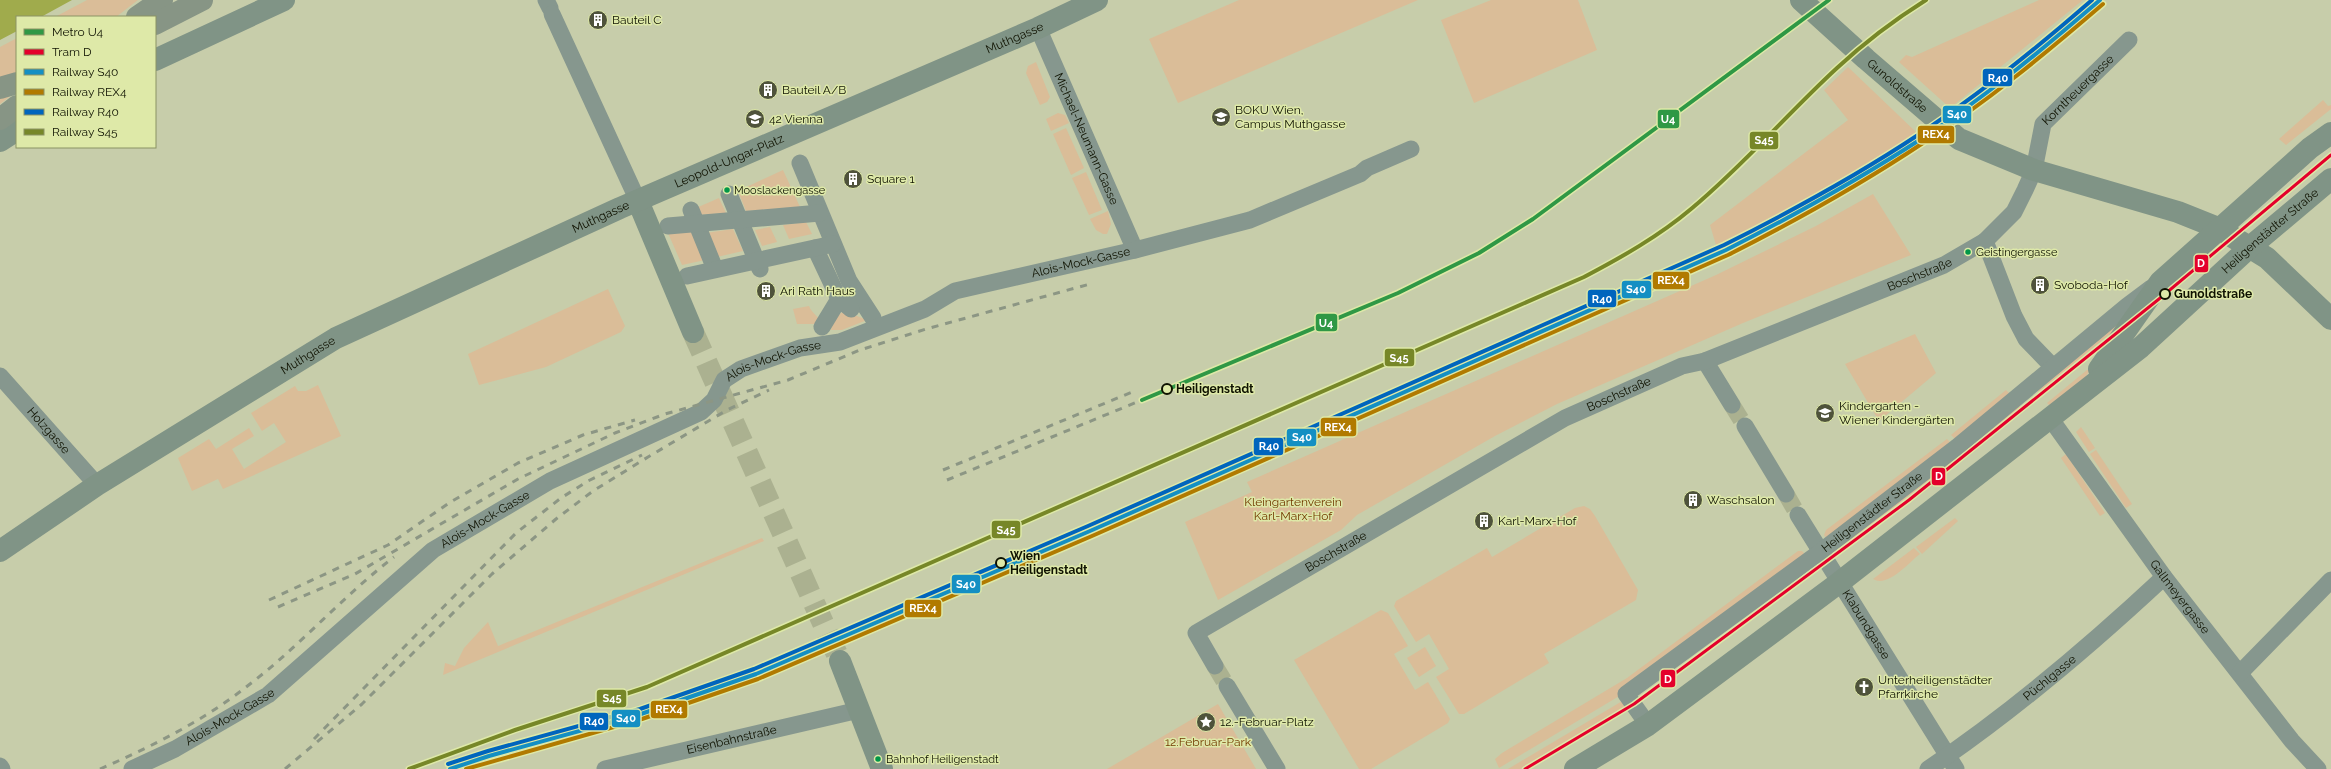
<svg xmlns="http://www.w3.org/2000/svg" width="2331" height="769" font-family="Raleway,sans-serif">
<style>
.green{fill:#dabd98}
.water{fill:#a0ab4c}
.lines{fill:none;stroke-linecap:round;stroke-linejoin:round}
.street-tunnel{stroke:#abb190;stroke-width:17;stroke-dasharray:17 8;stroke-linecap:butt}
.secondary-tunnel{stroke:#abb190;stroke-width:22;stroke-dasharray:22 11;stroke-linecap:butt}
.street{stroke:#86978e;stroke-width:17}
.secondary{stroke:#809486;stroke-width:22}
.highway{stroke:#879585;stroke-width:22}
.rail{stroke:#8c9684;stroke-width:3;stroke-dasharray:7 7;stroke-linecap:butt}
.rail-1-casing{stroke:#dee9a8;stroke-width:7}
.rail-2-casing{stroke:#dee9a8;stroke-width:7}
.rail-3-casing{stroke:#dee9a8;stroke-width:7}
.rail-4-casing{stroke:#dee9a8;stroke-width:7}
.rail-1{stroke:#148fc3;stroke-width:4}
.rail-2{stroke:#b17a00;stroke-width:4}
.rail-3{stroke:#0065bd;stroke-width:4}
.rail-4{stroke:#778728;stroke-width:4}
.tram-1-casing{stroke:#dee9a8;stroke-width:6}
.tram-1{stroke:#e4002b;stroke-width:3}
.metro-1-casing{stroke:#dee9a8;stroke-width:7}
.metro-1{stroke:#2f9845;stroke-width:4}
.bus-dot{fill:#029749;stroke:#dee9a8;stroke-width:1.5}
.stop-dot{fill:#dee9a8;stroke:#0f1200;stroke-width:2}
.labels{text-anchor:middle;stroke-width:3;stroke-linejoin:round;paint-order:stroke}
.bus-label{font-size:11px;fill:#0f1200;stroke:#dee9a8;text-anchor:start}
.poi-label{font-size:12px;fill:#0f1200;stroke:#dee9a8;text-anchor:start}
.street-label{font-size:12px;fill:#0f1200;stroke:#dee9a8}
.stop-label{font-size:12px;font-weight:bold;fill:#0f1200;stroke:#dee9a8;text-anchor:start}
.park-label{font-size:12px;fill:#723900;stroke:#dee9a8}
.line-badge{stroke:#dee9a8;stroke-width:1.5}
.badge-label{font-size:11px;text-anchor:middle;font-weight:bold;fill:#fff}
</style>
<rect width="100%" height="100%" fill="#c7cdaa"/>
<g class="green">
<polygon points="87,0 138,0 116,17 55,17"/>
<polygon points="1239,0 1418,0 1178,103 1149,39"/>
<polygon points="1491,0 1578,0 1597,50 1474,103 1441,20"/>
<polygon points="2039,0 2083,0 1950,108 1899,62 1906,55 1912,57"/>
<polygon points="17,38 17,91 0,104 0,47"/>
<polygon points="1036,62 1050,97 1047,102 1040,105 1026,73 1028,66"/>
<polygon points="1848,67 1916,132 1886,153 1785,213 1716,245 1710,225 1848,120 1824,90"/>
<polygon points="2323,100 2328,106 2331,105 2331,109 2286,145 2279,139"/>
<polygon points="1058,113 1065,115 1069,123 1051,131 1046,119"/>
<polygon points="1066,128 1084,168 1071,175 1053,134"/>
<polygon points="783,170 800,207 746,211 738,191"/>
<polygon points="1086,172 1102,210 1089,215 1072,178"/>
<polygon points="1873,194 1911,255 1743,323 1557,404 1495,436 1357,515 1341,530 1218,600 1185,522 1252,492 1247,482 1716,275 1816,226"/>
<polygon points="719,198 726,213 699,215 696,208"/>
<polygon points="1108,211 1111,224 1107,234 1103,234 1096,230 1090,219"/>
<polygon points="806,222 812,234 789,239 783,225"/>
<polygon points="770,227 777,242 762,246 755,230"/>
<polygon points="733,229 743,251 717,257 706,233"/>
<polygon points="692,230 705,260 682,265 668,233"/>
<polygon points="608,289 625,326 621,332 546,367 479,385 468,354"/>
<polygon points="2136,302 2116,329 2039,392 2035,389"/>
<path d="M809 306C812 314 819 316 822 324H797L793 309Z"/>
<path d="M844 311 867 320 842 330H831C832 322 837 315 844 311Z"/>
<polygon points="1915,334 1936,373 1879,421 1845,364"/>
<polygon points="2087,370 2090,370 2085,378 2051,407 2047,403"/>
<polygon points="318,385 341,436 223,489 218,479 192,491 178,458 209,439 216,449 249,428 254,436 232,449 244,469 286,442 274,423 262,431 251,413 295,386 298,391 306,391"/>
<polygon points="2006,390 2011,395 1956,440 1951,435"/>
<polygon points="2018,403 2020,407 1948,466 1835,552 1832,548"/>
<polygon points="2081,427 2095,448 2089,452 2076,432"/>
<polygon points="1947,439 1951,443 1826,538 1824,535 1826,530"/>
<polygon points="2096,450 2132,504 2126,508 2090,454"/>
<polygon points="2066,454 2105,513 2100,516 2061,458"/>
<polygon points="1584,506 1590,509 1595,516 1638,590 1636,600 1544,654 1549,663 1464,714 1459,714 1436,677 1449,669 1429,634 1416,642 1394,606 1396,601 1487,548 1492,557 1575,508"/>
<polygon points="1955,518 1958,521 1922,554 1916,547"/>
<polygon points="762,538 764,541 443,675 445,663 455,666 464,648 488,622 498,646"/>
<path d="M1914 548 1920 554C1908 563 1888 588 1873 579Z"/>
<polygon points="1798,551 1802,551 1805,554 1621,695 1499,768 1495,759 1502,753 1627,678"/>
<polygon points="1381,610 1388,613 1408,646 1394,654 1415,690 1428,682 1450,719 1448,723 1371,769 1359,769 1294,660"/>
<polygon points="1425,647 1436,666 1419,677 1407,658"/>
<polygon points="1624,700 1627,705 1520,769 1508,769"/>
<polygon points="1218,704 1256,769 1107,769"/>
</g>
<polygon class="water" points="0,0 72,0 41,17 17,17 17,31 0,40"/>
<g class="lines">
<g class="street-tunnel">
<polyline points="1732,405 1745,426"/>
<polyline points="1786,494 1798,515"/>
<polyline points="1215,666 1227,686"/>
</g>
<polyline class="secondary-tunnel" points="693,332 840,661"/>
<g class="street">
<polyline points="546,0 550,8"/>
<polyline points="552,14 638,201"/>
<path id="s1" d="M1038 28 1135 250"/>
<polyline points="800,163 849,281 873,318"/>
<polyline points="729,194 760,269"/>
<polyline points="691,210 715,269"/>
<polyline points="668,226 820,213"/>
<polyline points="1985,241 2014,316 2026,339 2053,367"/>
<polyline points="815,248 839,299"/>
<polyline points="687,276 833,244"/>
<polyline points="822,327 839,299 851,309"/>
<polyline points="1705,361 1732,405"/>
<path id="s2" d="M0 376 97 485"/>
<path id="s3" d="M2050 418 2164 577 2292 741 2318 769"/>
<polyline points="1745,426 1786,494"/>
<path id="s4" d="M1798 515 1956 769"/>
<path id="s5" d="M1215 666 1196 633 1565 418 1682 366 1705 361 1944 265 1985 241 2014 212 2025 190 2034 170 2043 124 2129 40"/>
<polyline points="2240,673 2331,580"/>
<polyline points="1227,686 1277,769"/>
<path id="s6" d="M1648 725 1626 694 1820 552 1957 447 2127 306 2151 288"/>
<polyline points="0,766 2,769"/>
<path id="s7" d="M132 769 175 749 268 695 433 550 550 481 701 412 714 400 724 380 741 369 800 348 840 342 925 309 955 291 1135 250 1250 220 1360 174 1367 168 1411 149"/>
<path id="s8" d="M605 769 859 710"/>
<path id="s9" d="M1928 769C2013 712 2090 646 2164 577"/>
</g>
<g class="secondary">
<path id="s10" d="M1801 0 1866 59 1959 139 2034 170 2178 212 2218 228 2267 258 2331 319"/>
<polyline points="155,60 284,0"/>
<polyline points="0,141 17,130"/>
<polyline points="638,201 693,332"/>
<polyline points="2099,369 2160,282 2310,148 2331,133"/>
<path id="s11" d="M0 551 97 485 336 338 620 208 1038 28 1097 0"/>
<polyline points="840,661 882,769"/>
<path id="s12" d="M1575 769 1648 725 1840 582 2141 347 2250 247 2331 179"/>
</g>
<g class="highway">
<polyline points="137,17 162,0"/>
<polyline points="155,24 202,0"/>
<polyline points="0,88 17,83"/>
<polyline points="0,119 17,106"/>
</g>
<g class="rail">
<polyline points="943,470 1137,390"/>
<polyline points="947,480 1142,400"/>
<polyline points="269,600 388,545 449,503 518,463 583,435 635,420"/>
<polyline points="278,607 355,574 518,479 615,433 665,414 788,380 860,350 926,329 1090,284"/>
<polyline points="314,739 516,533 561,498 588,481 642,455"/>
<path d="M100 769C153 746 205 720 250 684 301 645 343 596 394 557"/>
<polyline points="285,769 362,704 492,574 556,519 593,491 648,457 727,410 769,390"/>
</g>
<defs>
<path id="rail-1" d="M450 769 489 756 641 714 756 674 1090 531 1726 250C1793 216 1858 180 1921 139 1984 98 2043 49 2100 0"/>
<path id="rail-2" d="M466 769 642 719 758 679 1092 536 1728 255C1795 221 1860 185 1923 143 1987 102 2046 53 2103 4"/>
<path id="rail-3" d="M448 764 488 751 640 709 754 669 1088 526 1724 245C1790 212 1856 176 1918 135 1980 94 2037 48 2092 0"/>
<path id="rail-4" d="M409 769 515 730 647 687 1584 277C1622 257 1659 236 1691 209 1743 166 1787 114 1837 68 1865 42 1894 20 1926 0"/>
</defs>
<use href="#rail-1" class="rail-1-casing"/>
<use href="#rail-2" class="rail-2-casing"/>
<use href="#rail-3" class="rail-3-casing"/>
<use href="#rail-4" class="rail-4-casing"/>
<use href="#rail-1" class="rail-1"/>
<use href="#rail-2" class="rail-2"/>
<use href="#rail-3" class="rail-3"/>
<use href="#rail-4" class="rail-4"/>
<defs>
<polyline id="tram-1" points="1525,769 1634,704 1909,500 2159,299 2331,155"/>
</defs>
<use href="#tram-1" class="tram-1-casing"/>
<use href="#tram-1" class="tram-1"/>
<defs>
<polyline id="metro-1" points="1142,400 1398,293 1479,253 1533,219 1829,0"/>
</defs>
<use href="#metro-1" class="metro-1-casing"/>
<use href="#metro-1" class="metro-1"/>
</g>
<defs>
<symbol id="building-disc" viewBox="-11 -11 22 22"><circle r="9.5" fill="#4f533b" stroke="#dee9a8"/><path d="M-4-6H4V6H1V3H-1V6H-4ZM-2.5-4.3h1.7v1.8h-1.7ZM.8-4.3h1.7v1.8H.8ZM-2.5-1h1.7V.8h-1.7ZM.8-1h1.7V.8H.8Z" fill="#fff"/></symbol>
<symbol id="university-disc" viewBox="-11 -11 22 22"><circle r="9.5" fill="#4f533b" stroke="#dee9a8"/><path d="M0-5L7-2L0 1L-7-2ZM-4 1L0 2.5L4 1V4Q0 6-4 4Z" fill="#fff"/></symbol>
<symbol id="school-disc" viewBox="-11 -11 22 22"><circle r="9.5" fill="#4f533b" stroke="#dee9a8"/><path d="M0-5L7-2L0 1L-7-2ZM-4 1L0 2.5L4 1V4Q0 6-4 4Z" fill="#fff"/></symbol>
<symbol id="church-disc" viewBox="-11 -11 22 22"><circle r="9.5" fill="#4f533b" stroke="#dee9a8"/><path d="M-1.2-6h2.4v3.5h3.3v2.4h-3.3V6h-2.4V-.1h-3.3v-2.4h3.3Z" fill="#fff"/></symbol>
<symbol id="sight-disc" viewBox="-11 -11 22 22"><circle r="9.5" fill="#4f533b" stroke="#dee9a8"/><path d="M0-6L1.8-2.2L6-1.7L2.9 1.2L3.7 5.4L0 3.3L-3.7 5.4L-2.9 1.2L-6-1.7L-1.8-2.2Z" fill="#fff"/></symbol>
</defs>
<g fill-rule="evenodd">
<use href="#building-disc" x="587" y="9" width="22" height="22"/>
<use href="#building-disc" x="757" y="79" width="22" height="22"/>
<use href="#university-disc" x="1210" y="106" width="22" height="22"/>
<use href="#school-disc" x="744" y="108" width="22" height="22"/>
<use href="#building-disc" x="842" y="168" width="22" height="22"/>
<use href="#building-disc" x="2029" y="274" width="22" height="22"/>
<use href="#building-disc" x="755" y="280" width="22" height="22"/>
<use href="#school-disc" x="1814" y="402" width="22" height="22"/>
<use href="#building-disc" x="1682" y="489" width="22" height="22"/>
<use href="#building-disc" x="1473" y="510" width="22" height="22"/>
<use href="#church-disc" x="1853" y="676" width="22" height="22"/>
<use href="#sight-disc" x="1195" y="711" width="22" height="22"/>
</g>
<g class="bus-dot">
<circle cx="727" cy="190" r="3.5"/>
<circle cx="1968" cy="252" r="3.5"/>
<circle cx="878" cy="759" r="3.5"/>
</g>
<g class="stop-dot">
<circle cx="2165" cy="294" r="5"/>
<circle cx="1167" cy="389" r="5"/>
<circle cx="1001" cy="563" r="5"/>
</g>
<g class="labels">
<g class="bus-label">
<text x="734" y="194">Mooslackengasse</text>
<text x="1976" y="256">Geistingergasse</text>
<text x="886" y="763">Bahnhof Heiligenstadt</text>
</g>
<g class="poi-label">
<text x="612" y="24">Bauteil C</text>
<text x="782" y="94">Bauteil A/B</text>
<text x="1235" y="114">BOKU Wien,<tspan x="1235" dy="14">Campus Muthgasse</tspan></text>
<text x="769" y="123">42 Vienna</text>
<text x="867" y="183">Square 1</text>
<text x="2054" y="289">Svoboda-Hof</text>
<text x="780" y="295">Ari Rath Haus</text>
<text x="1839" y="410">Kindergarten -<tspan x="1839" dy="14">Wiener Kindergärten</tspan></text>
<text x="1707" y="504">Waschsalon</text>
<text x="1498" y="525">Karl-Marx-Hof</text>
<text x="1878" y="684">Unterheiligenstädter<tspan x="1878" dy="14">Pfarrkirche</tspan></text>
<text x="1220" y="726">12.-Februar-Platz</text>
</g>
<g class="street-label">
<text dy="4" stroke="none"><textPath href="#s11" startOffset="1140">Muthgasse</textPath></text>
<text dy="4" stroke="none"><textPath href="#s10" startOffset="129">Gunoldstraße</textPath></text>
<text dy="4" stroke="none"><textPath href="#s5" startOffset="1105">Korntheuergasse</textPath></text>
<text dy="4" stroke="none"><textPath href="#s1" startOffset="121">Michael-Neumann-Gasse</textPath></text>
<text dy="4" stroke="none"><textPath href="#s11" startOffset="829">Leopold-Ungar-Platz</textPath></text>
<text dy="4" stroke="none"><textPath href="#s11" startOffset="689">Muthgasse</textPath></text>
<text dy="4" stroke="none"><textPath href="#s12" startOffset="880">Heiligenstädter Straße</textPath></text>
<text dy="4" stroke="none"><textPath href="#s7" startOffset="1095">Alois-Mock-Gasse</textPath></text>
<text dy="4" stroke="none"><textPath href="#s5" startOffset="848">Boschstraße</textPath></text>
<text dy="4" stroke="none"><textPath href="#s11" startOffset="365">Muthgasse</textPath></text>
<text dy="4" stroke="none"><textPath href="#s7" startOffset="770">Alois-Mock-Gasse</textPath></text>
<text dy="4" stroke="none"><textPath href="#s5" startOffset="524">Boschstraße</textPath></text>
<text dy="4" stroke="none"><textPath href="#s2" startOffset="73">Holzgasse</textPath></text>
<text dy="4" stroke="none"><textPath href="#s6" startOffset="344">Heiligenstädter Straße</textPath></text>
<text dy="4" stroke="none"><textPath href="#s7" startOffset="435">Alois-Mock-Gasse</textPath></text>
<text dy="4" stroke="none"><textPath href="#s5" startOffset="200">Boschstraße</textPath></text>
<text dy="4" stroke="none"><textPath href="#s3" startOffset="221">Gallmeyergasse</textPath></text>
<text dy="4" stroke="none"><textPath href="#s4" startOffset="129">Klabundgasse</textPath></text>
<text dy="4" stroke="none"><textPath href="#s9" startOffset="152">Püchlgasse</textPath></text>
<text dy="4" stroke="none"><textPath href="#s7" startOffset="111">Alois-Mock-Gasse</textPath></text>
<text dy="4" stroke="none"><textPath href="#s8" startOffset="130">Eisenbahnstraße</textPath></text>
</g>
<g class="stop-label">
<text x="2174" y="298">Gunoldstraße</text>
<text x="1176" y="393">Heiligenstadt</text>
<text x="1010" y="560">Wien<tspan x="1010" dy="14">Heiligenstadt</tspan></text>
</g>
<g class="park-label">
<text x="1293" y="506">Kleingartenverein<tspan x="1293" dy="14">Karl-Marx-Hof</tspan></text>
<text x="1208" y="746">12.Februar-Park</text>
</g>
</g>
<g class="line-badge">
<rect x="1982" y="68" width="31" height="19" rx="4" fill="#0065bd"/>
<rect x="1942" y="105" width="30" height="19" rx="4" fill="#148fc3"/>
<rect x="1657" y="109" width="23" height="20" rx="4" fill="#2f9845"/>
<rect x="1917" y="125" width="38" height="19" rx="4" fill="#b17a00"/>
<rect x="1749" y="131" width="30" height="19" rx="4" fill="#778728"/>
<rect x="2194" y="254" width="15" height="19" rx="4" fill="#e4002b"/>
<rect x="1652" y="271" width="38" height="19" rx="4" fill="#b17a00"/>
<rect x="1621" y="280" width="31" height="19" rx="4" fill="#148fc3"/>
<rect x="1587" y="289" width="30" height="19" rx="4" fill="#0065bd"/>
<rect x="1315" y="313" width="23" height="19" rx="4" fill="#2f9845"/>
<rect x="1384" y="348" width="31" height="19" rx="4" fill="#778728"/>
<rect x="1320" y="417" width="37" height="20" rx="4" fill="#b17a00"/>
<rect x="1286" y="428" width="31" height="19" rx="4" fill="#148fc3"/>
<rect x="1253" y="437" width="31" height="19" rx="4" fill="#0065bd"/>
<rect x="1931" y="467" width="15" height="19" rx="4" fill="#e4002b"/>
<rect x="991" y="520" width="30" height="19" rx="4" fill="#778728"/>
<rect x="951" y="574" width="30" height="20" rx="4" fill="#148fc3"/>
<rect x="904" y="599" width="38" height="19" rx="4" fill="#b17a00"/>
<rect x="1660" y="669" width="16" height="19" rx="4" fill="#e4002b"/>
<rect x="596" y="689" width="31" height="19" rx="4" fill="#778728"/>
<rect x="650" y="700" width="38" height="19" rx="4" fill="#b17a00"/>
<rect x="611" y="709" width="30" height="19" rx="4" fill="#148fc3"/>
<rect x="579" y="712" width="30" height="19" rx="4" fill="#0065bd"/>
</g>
<g class="badge-label">
<text x="1998" y="82">R40</text>
<text x="1957" y="118">S40</text>
<text x="1668" y="123">U4</text>
<text x="1936" y="138">REX4</text>
<text x="1764" y="144">S45</text>
<text x="2201" y="267">D</text>
<text x="1671" y="284">REX4</text>
<text x="1636" y="293">S40</text>
<text x="1602" y="303">R40</text>
<text x="1326" y="327">U4</text>
<text x="1399" y="362">S45</text>
<text x="1338" y="431">REX4</text>
<text x="1302" y="441">S40</text>
<text x="1269" y="450">R40</text>
<text x="1939" y="480">D</text>
<text x="1006" y="534">S45</text>
<text x="966" y="588">S40</text>
<text x="923" y="612">REX4</text>
<text x="1668" y="683">D</text>
<text x="612" y="702">S45</text>
<text x="669" y="713">REX4</text>
<text x="626" y="722">S40</text>
<text x="594" y="725">R40</text>
</g>
<rect x="16" y="16" width="140" height="132" fill="#dee9a8" stroke="#8b9365"/>
<rect x="24" y="29" width="20" height="6" fill="#2f9845" stroke="#8b9365"/>
<text x="52" y="36" font-size="12" fill="#0f1200">Metro U4</text>
<rect x="24" y="49" width="20" height="6" fill="#e4002b" stroke="#8b9365"/>
<text x="52" y="56" font-size="12" fill="#0f1200">Tram D</text>
<rect x="24" y="69" width="20" height="6" fill="#148fc3" stroke="#8b9365"/>
<text x="52" y="76" font-size="12" fill="#0f1200">Railway S40</text>
<rect x="24" y="89" width="20" height="6" fill="#b17a00" stroke="#8b9365"/>
<text x="52" y="96" font-size="12" fill="#0f1200">Railway REX4</text>
<rect x="24" y="109" width="20" height="6" fill="#0065bd" stroke="#8b9365"/>
<text x="52" y="116" font-size="12" fill="#0f1200">Railway R40</text>
<rect x="24" y="129" width="20" height="6" fill="#778728" stroke="#8b9365"/>
<text x="52" y="136" font-size="12" fill="#0f1200">Railway S45</text>
</svg>
